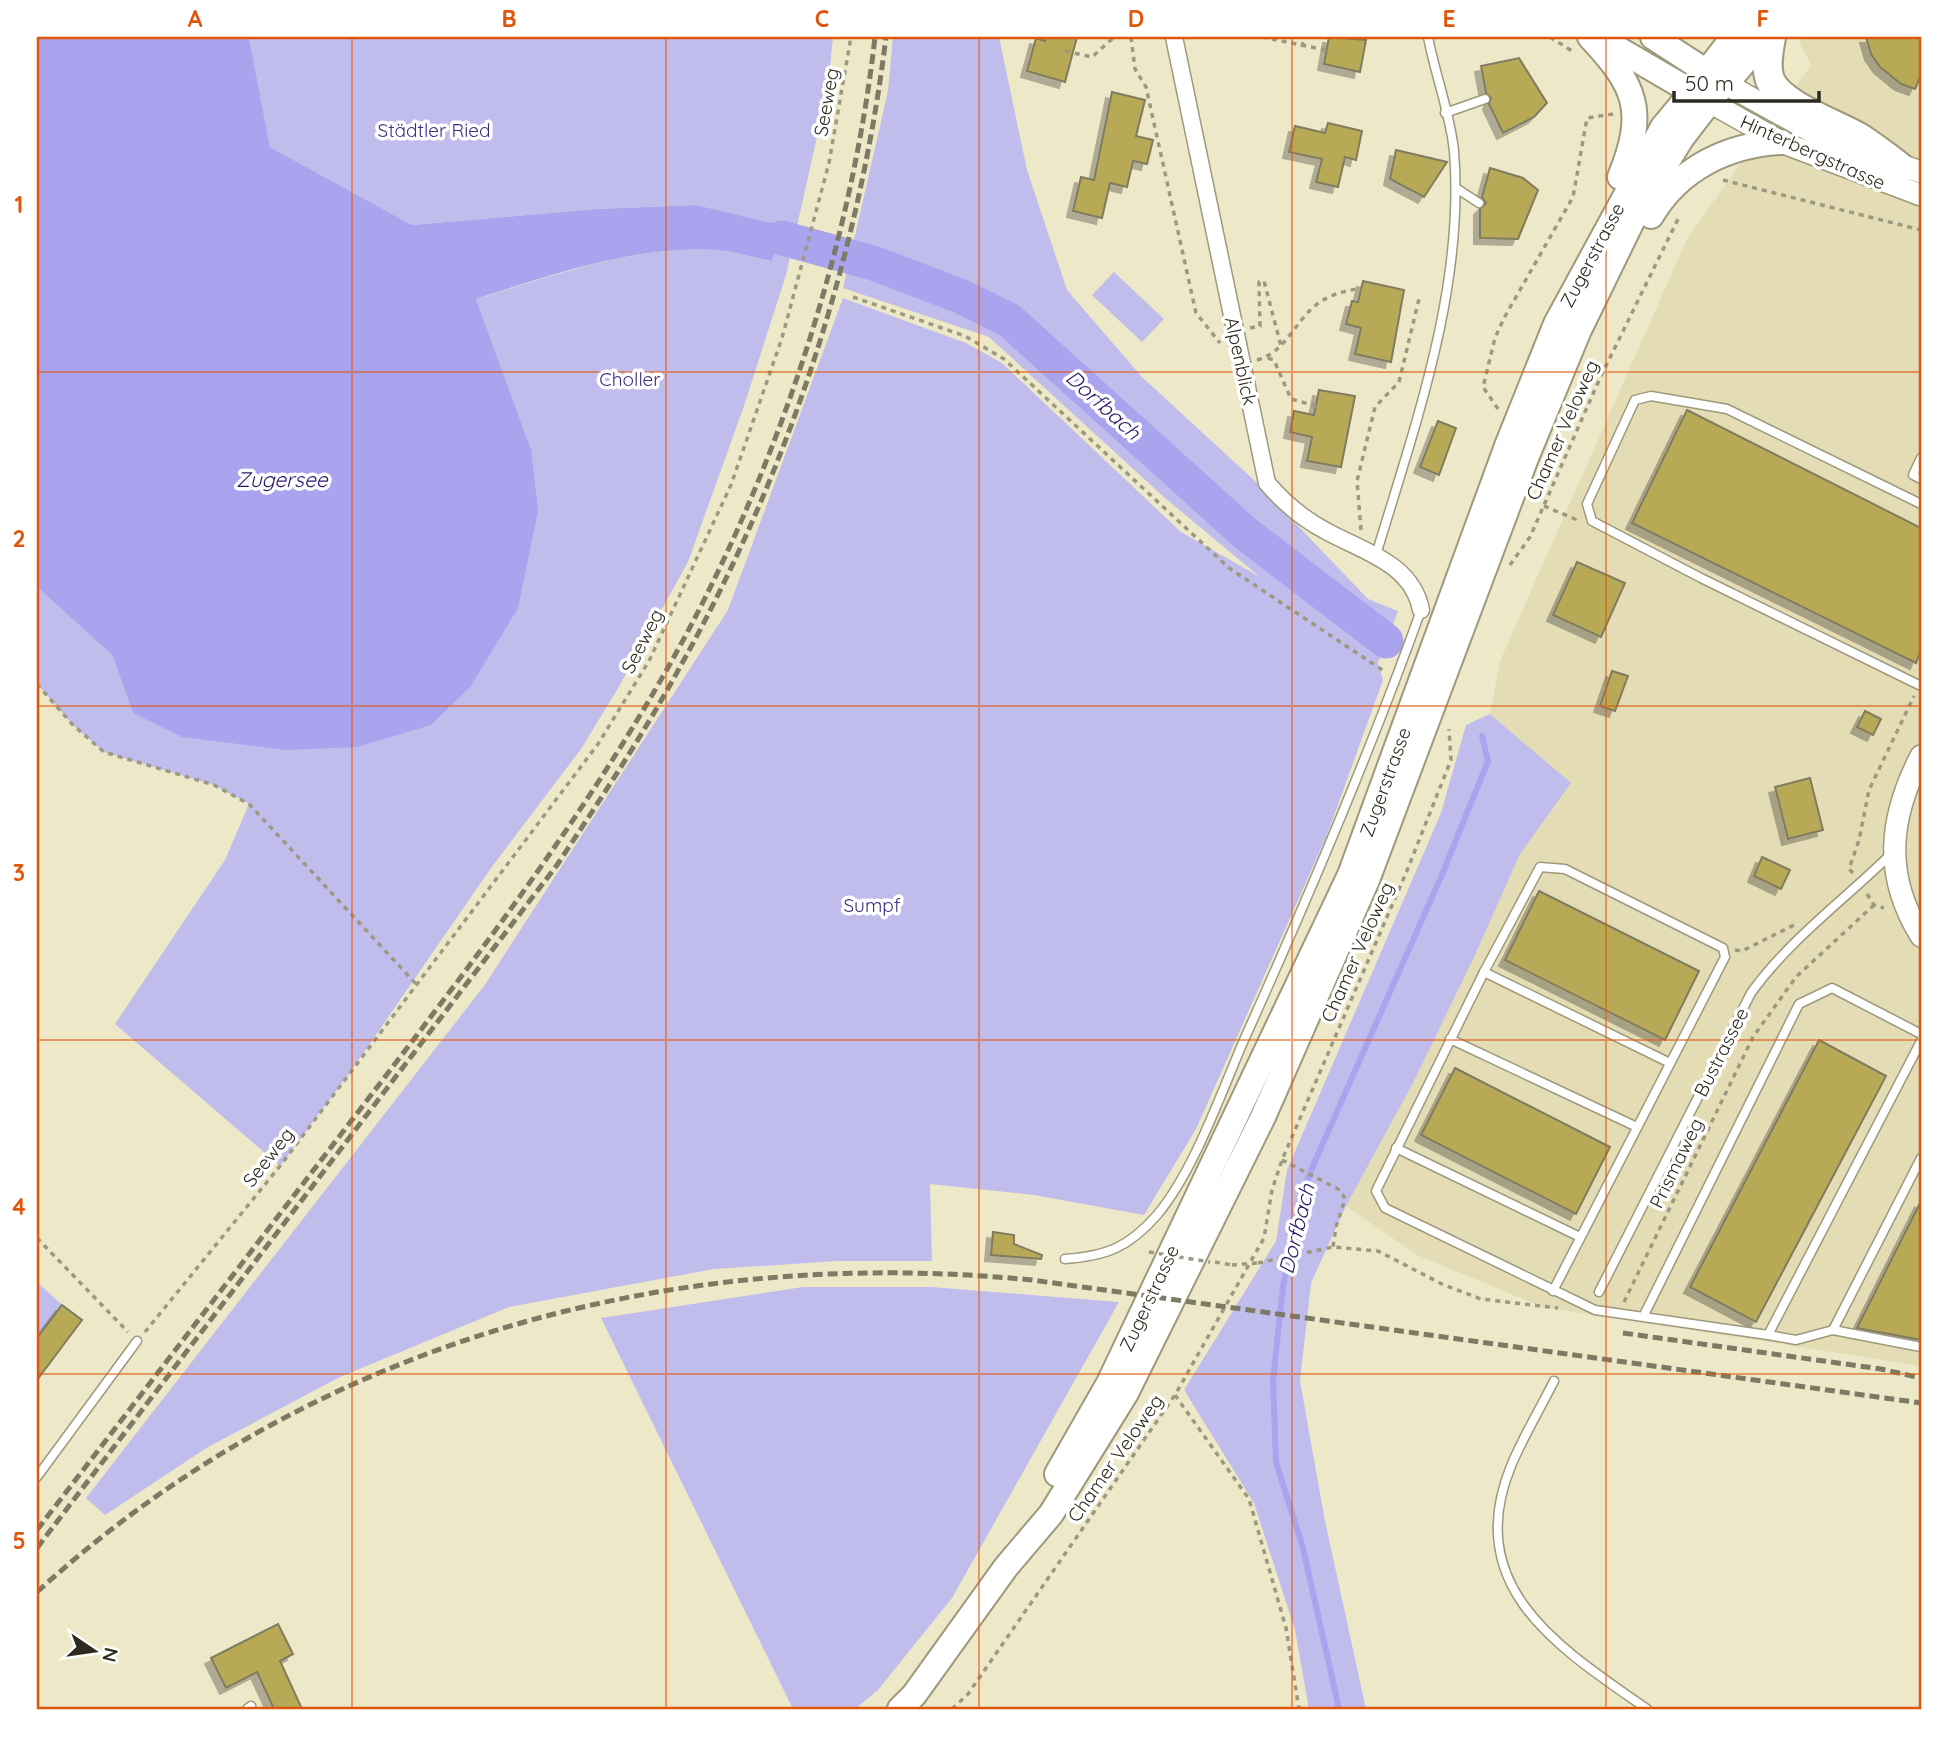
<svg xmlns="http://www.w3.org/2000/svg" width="1958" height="1746" font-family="Quicksand,sans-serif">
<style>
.built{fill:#e3dcb5}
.green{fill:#c0bded}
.water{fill:#aaa4ee}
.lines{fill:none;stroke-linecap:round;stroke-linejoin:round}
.stream{stroke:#aaa4ee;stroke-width:6}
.river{stroke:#aaa4ee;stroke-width:35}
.building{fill:#b7a956;stroke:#807b5f;stroke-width:2;filter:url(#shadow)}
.lane-casing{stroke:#9e997c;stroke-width:11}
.street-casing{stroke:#9e997c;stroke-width:19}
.secondary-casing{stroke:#9e997c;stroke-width:24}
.primary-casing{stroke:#9e997c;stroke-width:28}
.highway-casing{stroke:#9e997c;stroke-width:32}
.path{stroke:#9d9981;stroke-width:3.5;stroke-dasharray:5 5;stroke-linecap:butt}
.lane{stroke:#fff;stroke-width:8}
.street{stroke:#fff;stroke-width:16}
.secondary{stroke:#fff;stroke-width:21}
.primary{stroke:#fff;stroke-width:24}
.highway{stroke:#fff;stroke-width:28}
.rail{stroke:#7c7964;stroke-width:5;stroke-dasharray:10 5;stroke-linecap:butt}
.path-bridge{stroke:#9d9981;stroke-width:3.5;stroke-dasharray:5 5;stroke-linecap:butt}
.grid{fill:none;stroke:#df570d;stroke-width:2;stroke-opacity:0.55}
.labels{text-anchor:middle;stroke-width:7;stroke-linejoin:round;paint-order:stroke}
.street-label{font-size:19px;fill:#2d2b1f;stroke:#fff}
.park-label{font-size:19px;fill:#3e2c80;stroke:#fff}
.water-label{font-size:21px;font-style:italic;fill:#2c1569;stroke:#fff}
.neatline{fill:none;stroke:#df570d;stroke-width:2.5}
.grid-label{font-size:23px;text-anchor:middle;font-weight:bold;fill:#df570d}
</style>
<defs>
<filter id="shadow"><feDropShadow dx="-6" dy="6" stdDeviation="0" flood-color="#0004"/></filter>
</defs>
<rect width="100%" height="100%" fill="#ede8c8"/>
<polygon class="built" points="1805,37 1921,37 1921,1366 1542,1307 1417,1255 1346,1206 1414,1080 1520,854 1571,784 1490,714 1500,661 1688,237 1811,65 1799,42"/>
<g class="green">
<path d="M249 37H833L828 88 786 275 744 406 688 562 617 690 581 749 491 868 351 1071 280 1166 115 1024 225 860 249 804 214 785 104 752 73 725 37 684V587L112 655 133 713 531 449 476 299C552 276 643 242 723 251 739 253 755 258 771 261L695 205 596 209 412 225 270 147Z"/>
<polygon points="893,37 999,37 1027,170 1067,290 1142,377 1254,480 1368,599 1398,611 1378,663 1383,680 1327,835 1196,1129 1144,1215 1034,1195 930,1184 932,1261 837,1261 714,1269 509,1307 340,1377 208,1447 105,1515 86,1498 484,986 728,610 843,298 966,343 1002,363 1181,532 1260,577 1165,498 989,337 843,288 888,91"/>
<polygon points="1114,272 1164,319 1142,342 1092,295"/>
<polygon points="1490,714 1571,783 1520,854 1475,955 1414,1081 1346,1206 1311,1283 1300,1381 1325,1521 1366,1709 1309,1709 1295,1630 1254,1503 1184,1390 1276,1241 1287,1170 1441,813 1466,725"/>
<polygon points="37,1282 62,1305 37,1338"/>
<polygon points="803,1287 931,1287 1119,1302 952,1598 878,1690 855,1709 793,1709 601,1318"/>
</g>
<path class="water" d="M37 37H249L270 147 412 225 596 209 695 205 780 225 782 238 771 261C756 258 739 253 724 251 645 242 550 275 476 299L531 449 538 511 518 608 471 686 431 725 357 747 285 750 182 737 133 713 112 655 37 587Z"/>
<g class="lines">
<polyline class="stream" points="1339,1709 1303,1548 1276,1462 1273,1380 1283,1287 1300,1200 1312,1168 1441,877 1488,761 1482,736"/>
<polyline class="river" points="782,238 873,263 960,296 1009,320 1245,533 1386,641"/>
</g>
<g class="building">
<polygon points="1046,37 1077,37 1065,82 1027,71 1036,38 1045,41"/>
<polygon points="1329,37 1366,40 1360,72 1324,64"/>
<polygon points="1866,37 1921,37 1921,75 1915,89 1901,84 1880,67 1871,54"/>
<polygon points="1519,58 1547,103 1534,117 1503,133 1489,104 1491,98 1486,93 1481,66"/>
<polygon points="1112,92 1145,100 1136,136 1153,140 1147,164 1133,161 1127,187 1110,183 1102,218 1073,211 1081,177 1094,180"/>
<polygon points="1328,123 1362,131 1356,160 1345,157 1338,187 1316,182 1322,159 1289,152 1295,126 1325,133"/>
<polygon points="1396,150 1447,162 1424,197 1390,179"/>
<polygon points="1490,168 1523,178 1538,190 1518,239 1480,238 1480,209 1486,203 1482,197"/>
<polygon points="1363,281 1404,290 1391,362 1355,354 1361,328 1346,324 1352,301 1358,302"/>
<polygon points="1319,390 1355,396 1341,467 1307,461 1312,437 1290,432 1294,411 1314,415"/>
<polygon points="1687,410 1921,528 1921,650 1916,663 1632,523"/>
<polygon points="1438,421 1456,428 1439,475 1420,467"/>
<polygon points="1577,562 1625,583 1601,637 1553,615"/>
<polygon points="1612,671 1628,676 1615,711 1600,706"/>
<polygon points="1865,711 1881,719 1873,735 1857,727"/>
<polygon points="1810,778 1823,830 1788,839 1775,787"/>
<polygon points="1762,857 1790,870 1781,889 1754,876"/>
<polygon points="1539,891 1699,971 1665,1040 1505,960"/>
<polygon points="1819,1040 1886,1076 1756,1322 1690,1287"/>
<polygon points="1455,1068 1610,1147 1576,1214 1421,1135"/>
<polygon points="1921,1201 1921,1340 1857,1328"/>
<polygon points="993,1232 1014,1235 1014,1244 1042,1255 1041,1259 991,1255"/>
<polygon points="62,1305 82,1320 37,1380 37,1338"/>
<polygon points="278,1624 293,1654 280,1661 302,1709 274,1709 257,1672 226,1688 211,1658"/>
</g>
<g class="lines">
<defs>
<g id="lane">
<polyline points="1445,113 1485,99"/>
<polyline points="1456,188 1479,203"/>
<polyline points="1921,458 1913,475 1921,479"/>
<polyline points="1921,504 1727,409 1651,396 1635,400 1587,504 1592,521 1701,578 1921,686"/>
<path d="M1376 555C1415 425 1465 288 1454 151 1450 113 1435 74 1428 37"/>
<polyline points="1484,972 1670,1063"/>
<polyline points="1450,1039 1637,1127"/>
<polyline points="1396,1148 1580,1237"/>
<path d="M1065 1259C1107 1256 1129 1247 1157 1215 1194 1171 1221 1093 1244 1040 1308 898 1369 756 1421 610"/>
<polyline points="1553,1291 1725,957 1723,948 1565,869 1540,867 1484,972 1376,1191 1385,1208 1595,1310 1768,1335 1921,1041"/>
<path d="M1599 1292 1751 993C1790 939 1843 901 1890 855"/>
<polyline points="1644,1315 1799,1004 1832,988 1921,1034"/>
<polyline points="1833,1330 1921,1158"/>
<polyline points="1768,1335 1796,1340 1833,1330 1921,1347"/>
<path d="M1554 1381C1540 1409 1523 1437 1511 1466 1461 1588 1561 1649 1647 1709"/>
<polyline points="37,1477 137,1341"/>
<polyline points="247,1709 251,1706"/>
</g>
<path id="street" d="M1174 37 1267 483C1284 503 1303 519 1326 531 1362 551 1412 563 1421 610"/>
<g id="secondary">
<polyline points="1724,83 1829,141 1921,172"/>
<polyline points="1708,101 1781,142 1921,195"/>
<path d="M1921 756C1889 818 1883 875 1921 936"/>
</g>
<g id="primary">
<path d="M1590 37C1636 86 1647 111 1620 177"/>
<polyline points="1603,40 1704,99"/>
<path d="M1651 216C1679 168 1728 145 1781 142"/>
<polyline points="1057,1474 1109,1383 1350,875 1507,446 1556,324 1663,127 1708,73"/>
<polyline points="900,1709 914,1695 1006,1567 1051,1514 1126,1393 1263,1117 1367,880 1526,458 1579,330 1636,213 1681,139 1724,83 1653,37"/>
</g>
<g id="highway">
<path d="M1771 37C1769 50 1765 66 1770 80 1781 106 1837 124 1860 138 1874 147 1887 157 1900 167"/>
<polyline points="1708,73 1736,37"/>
<polyline points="1724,83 1763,37"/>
</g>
</defs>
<use href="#lane" class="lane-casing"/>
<use href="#street" class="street-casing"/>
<use href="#secondary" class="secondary-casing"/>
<use href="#primary" class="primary-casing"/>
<use href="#highway" class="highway-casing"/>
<g class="path">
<polyline points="1131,37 1135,69 1146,87 1196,313 1220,343"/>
<polyline points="1262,37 1326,50"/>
<polyline points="1550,37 1572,51"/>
<polyline points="1302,47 1304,37"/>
<polyline points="1065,51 1092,57 1114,37"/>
<polyline points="1723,180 1921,230"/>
<polyline points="853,297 965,336 1004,359 1229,568 1384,671"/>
<polyline points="1250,328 1260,326 1259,282 1264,281 1281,346"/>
<polyline points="1268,358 1274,360 1291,399 1316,406"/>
<path d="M1257 360C1287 352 1295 319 1320 302 1333 293 1347 291 1361 288"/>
<polyline points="1498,409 1483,387 1495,338 1504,318 1573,197 1587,118 1614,114"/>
<polyline points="1544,506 1575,519 1577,516"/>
<polyline points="1361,530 1357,481 1375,407 1399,382 1419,299"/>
<polyline points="1510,565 1530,537 1600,378 1679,217"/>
<polyline points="37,684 73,725 104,752 214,785 249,804 417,985"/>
<polyline points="1853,873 1849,869 1859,840 1869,790 1914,696"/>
<polyline points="1867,894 1874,905 1884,908"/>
<polyline points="1735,950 1742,951 1794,925"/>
<polyline points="1282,1160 1340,1190 1345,1199 1336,1227 1333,1247"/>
<polyline points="37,1238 128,1332"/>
<polyline points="1215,1262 1232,1265"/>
<polyline points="1258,1263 1333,1247 1378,1251 1444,1285 1481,1299 1558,1308"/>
<polyline points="1624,1302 1753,1037 1796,977 1874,905"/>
<polyline points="145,1332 280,1166 598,744 649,661 731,485 782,338 829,163 851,37"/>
<polyline points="1175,1395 1249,1499 1286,1628 1299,1709"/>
<polyline points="952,1709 968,1694 1175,1395 1264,1238 1272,1190 1282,1160 1406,873 1451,760 1449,729"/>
</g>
<use href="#lane" class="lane"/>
<use href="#street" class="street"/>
<use href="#secondary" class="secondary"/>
<use href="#primary" class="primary"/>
<use href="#highway" class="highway"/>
<g class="rail">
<polyline points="1623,1333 1881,1369 1921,1378"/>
<path d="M37 1530C140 1396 243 1262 345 1129 460 979 577 829 670 664 775 477 851 250 875 37"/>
<path d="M37 1548 557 865C600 800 643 735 680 667 788 473 859 257 886 37"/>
<path d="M37 1592C310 1343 667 1244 1032 1280L1921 1403"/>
</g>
<g class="path-bridge">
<polyline points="1149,1252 1210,1262"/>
<polyline points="1232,1265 1258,1263"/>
</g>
</g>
<path class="grid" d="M352 37V1709M666 37V1709M979 37V1709M1292 37V1709M1606 37V1709M37 372H1921M37 706H1921M37 1040H1921M37 1374H1921"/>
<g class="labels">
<g class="street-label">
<text transform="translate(826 102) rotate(-80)" y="7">Seeweg</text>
<text transform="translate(1813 152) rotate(24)" y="7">Hinterbergstrasse</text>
<text transform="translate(1592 255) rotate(-62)" y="7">Zugerstrasse</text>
<text transform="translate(1241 361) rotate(78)" y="7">Alpenblick</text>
<text transform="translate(1562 430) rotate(-66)" y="7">Chamer Veloweg</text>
<text transform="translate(642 641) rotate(-63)" y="7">Seeweg</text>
<text transform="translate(1385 782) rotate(-70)" y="7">Zugerstrasse</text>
<text transform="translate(1357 952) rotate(-66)" y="7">Chamer Veloweg</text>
<text transform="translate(1721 1052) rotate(-63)" y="7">Bustrassee</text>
<text transform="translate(268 1157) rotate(-52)" y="7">Seeweg</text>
<text transform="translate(1676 1163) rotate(-64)" y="7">Prismaweg</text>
<text transform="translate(1149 1298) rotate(-65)" y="7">Zugerstrasse</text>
<text transform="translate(1115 1458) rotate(-55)" y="7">Chamer Veloweg</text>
</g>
<g class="park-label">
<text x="434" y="137">Städtler Ried</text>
<text x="630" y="386">Choller</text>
<text x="872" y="912">Sumpf</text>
</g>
<g class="water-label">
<text transform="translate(1103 405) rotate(42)" y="7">Dorfbach</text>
<text x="282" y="487">Zugersee</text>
<text transform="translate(1297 1229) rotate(-76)" y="7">Dorfbach</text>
</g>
</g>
<rect width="1958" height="1746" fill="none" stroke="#ffffff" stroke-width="77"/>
<g transform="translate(94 1651) rotate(103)" stroke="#ffffff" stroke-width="5" paint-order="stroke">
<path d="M0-5L12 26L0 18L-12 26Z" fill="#2d2b1f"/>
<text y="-10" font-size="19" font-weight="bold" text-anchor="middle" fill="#2d2b1f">N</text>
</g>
<path d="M1674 91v10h145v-10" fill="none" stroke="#2d2b1f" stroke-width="3.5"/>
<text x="1685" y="91" font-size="21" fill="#2d2b1f" stroke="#ffffff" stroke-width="5" paint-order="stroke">50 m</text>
<rect x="38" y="38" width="1882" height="1670" class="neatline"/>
<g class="grid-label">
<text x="195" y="27">A</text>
<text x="509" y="27">B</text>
<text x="822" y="27">C</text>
<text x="1136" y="27">D</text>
<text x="1449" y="27">E</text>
<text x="1763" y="27">F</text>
<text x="19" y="213">1</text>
<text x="19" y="547">2</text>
<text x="19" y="881">3</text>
<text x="19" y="1215">4</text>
<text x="19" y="1549">5</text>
</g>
</svg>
